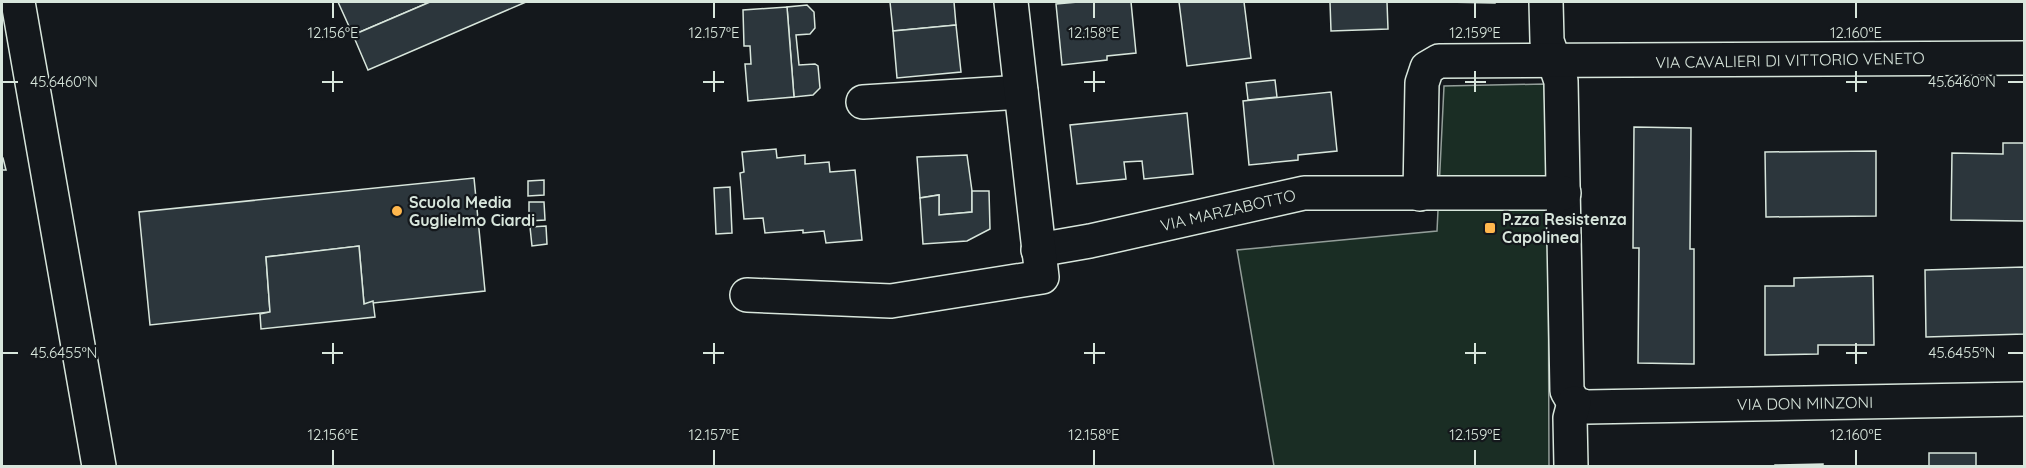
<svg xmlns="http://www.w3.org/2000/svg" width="2026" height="468" font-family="Quicksand,sans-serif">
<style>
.green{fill:#1a2d24;stroke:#939e99;stroke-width:1.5}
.building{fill:#2c363c;stroke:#d8e6dc;stroke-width:1.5}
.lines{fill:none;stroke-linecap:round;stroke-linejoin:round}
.minor-casing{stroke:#d8e6dc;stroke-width:36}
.minor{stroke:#14181c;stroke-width:33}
.ticks{fill:none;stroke:#d8e6dc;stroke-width:2}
.poi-dot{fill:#ffb74d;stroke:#14181c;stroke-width:2}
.labels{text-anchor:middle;stroke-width:4.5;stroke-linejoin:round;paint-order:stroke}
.street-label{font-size:16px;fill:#d8e6dc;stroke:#14181c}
.poi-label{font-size:16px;font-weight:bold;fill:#d8e6dc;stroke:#14181c;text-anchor:start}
.ticks-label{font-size:15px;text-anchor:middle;fill:#d8e6dc;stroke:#14181c;stroke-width:4.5;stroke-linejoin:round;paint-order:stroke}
</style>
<rect width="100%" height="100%" fill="#14181c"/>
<polygon class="green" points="1544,84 1548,193 1549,466 1274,466 1237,250 1437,231 1444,86"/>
<g class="building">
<polygon points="338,2 430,2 353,35"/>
<polygon points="430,2 526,2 368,70 353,35"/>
<polygon points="890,2 954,2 956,25 893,31"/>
<polygon points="1078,2 1131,2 1136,53 1107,56 1107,60 1062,65 1056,4"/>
<polygon points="1179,2 1244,2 1251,58 1187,66"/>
<polygon points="1330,2 1387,2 1388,29 1331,31"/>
<polygon points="1444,2 1495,2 1495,3"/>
<polygon points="807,5 814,12 815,28 810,34 796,35 799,65 815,64 818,66 820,88 813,95 794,97 787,7"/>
<polygon points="787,7 794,97 748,101 745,64 751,64 750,46 744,46 743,10"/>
<polygon points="956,25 961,72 897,78 893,31"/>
<polygon points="1275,80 1277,97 1248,100 1246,83"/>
<polygon points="1331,92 1337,151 1298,155 1298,160 1249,165 1243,101"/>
<polygon points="1187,113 1193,174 1144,179 1142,161 1124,162 1126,179 1077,184 1070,125"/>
<polygon points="1634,127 1691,128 1690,249 1694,249 1694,364 1638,363 1639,248 1633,248"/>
<polygon points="2003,143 2024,143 2024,221 1951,220 1952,153 2003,154"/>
<polygon points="776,149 777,158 805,155 805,164 829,162 830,172 855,170 862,240 826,243 824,231 803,233 803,230 765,233 763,218 744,219 740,173 744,172 742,152"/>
<polygon points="1876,151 1876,216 1766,217 1765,152"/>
<polygon points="967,155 972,191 972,212 939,215 939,195 920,198 917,157"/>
<polygon points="2,158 3,158 6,170 2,170"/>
<polygon points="474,178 485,291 364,304 359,246 266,257 270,312 150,325 139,212"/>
<polygon points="544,180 544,195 528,196 528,181"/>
<polygon points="730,187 732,233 716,234 714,188"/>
<polygon points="972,191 989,191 990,229 967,241 923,244 920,198 939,195 939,215 972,212"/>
<polygon points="529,202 544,202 545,220 529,221"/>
<polygon points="546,226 547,244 532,246 530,227"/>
<polygon points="359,246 364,304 373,301 375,317 261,329 260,314 270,312 266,257"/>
<polygon points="2024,267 2024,334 1926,337 1925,270"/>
<polygon points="1873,276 1874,345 1818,345 1818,354 1765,355 1765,286 1794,286 1794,278"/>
<rect x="1929" y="453" width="47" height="13"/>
<polygon points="1823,464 1823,466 1775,466 1775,465"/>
</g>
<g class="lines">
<defs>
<g id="minor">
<polyline points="18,2 99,466"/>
<polyline points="1546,2 1547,41 1561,81 1567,391 1574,403 1586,407 2024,399"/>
<polyline points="863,102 1021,92"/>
<polyline points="1420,194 1422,83 1427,68 1439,61 2024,58"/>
<polyline points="1038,250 1090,241 1304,193 1564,193"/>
<polyline points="747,295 891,301 1042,277 1011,2"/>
<polyline points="1571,466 1570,418 1574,403"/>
</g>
</defs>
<use href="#minor" class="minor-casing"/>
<use href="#minor" class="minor"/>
</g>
<path class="ticks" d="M333 3V18M714 3V18M1094 3V18M1475 3V18M1856 3V18M333 71V92M714 71V92M1094 71V92M1475 71V92M1856 71V92M3 82H18M322 82H343M703 82H724M1084 82H1105M1465 82H1486M1846 82H1867M2008 82H2023M333 343V364M714 343V364M1094 343V364M1475 343V364M1856 343V364M3 353H18M322 353H343M703 353H724M1084 353H1105M1465 353H1486M1846 353H1867M2008 353H2023M333 450V465M714 450V465M1094 450V465M1475 450V465M1856 450V465"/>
<g class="poi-dot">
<circle cx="397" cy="211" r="6"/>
<rect x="1484" y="222" width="12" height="12" rx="3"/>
</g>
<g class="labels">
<g class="street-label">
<text transform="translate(1790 60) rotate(-1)" y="6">VIA CAVALIERI DI VITTORIO VENETO</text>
<text transform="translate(1228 210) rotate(-13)" y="6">VIA MARZABOTTO</text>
<text transform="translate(1805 403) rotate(-1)" y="6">VIA DON MINZONI</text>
</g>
<g class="poi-label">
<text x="409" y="208">Scuola Media<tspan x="409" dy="18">Guglielmo Ciardi</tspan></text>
<text x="1502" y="225">P.zza Resistenza<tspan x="1502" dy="18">Capolinea</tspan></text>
</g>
</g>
<g class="ticks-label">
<text x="333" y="38">12.156°E</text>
<text x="714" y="38">12.157°E</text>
<text x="1094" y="38">12.158°E</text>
<text x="1475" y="38">12.159°E</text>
<text x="1856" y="38">12.160°E</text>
<text x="64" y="87">45.6460°N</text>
<text x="1962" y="87">45.6460°N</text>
<text x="64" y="358">45.6455°N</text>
<text x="1962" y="358">45.6455°N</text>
<text x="333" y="440">12.156°E</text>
<text x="714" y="440">12.157°E</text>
<text x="1094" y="440">12.158°E</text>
<text x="1475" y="440">12.159°E</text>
<text x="1856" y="440">12.160°E</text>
</g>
<rect width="2026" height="468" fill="none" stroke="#d8e6dc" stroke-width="6"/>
</svg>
